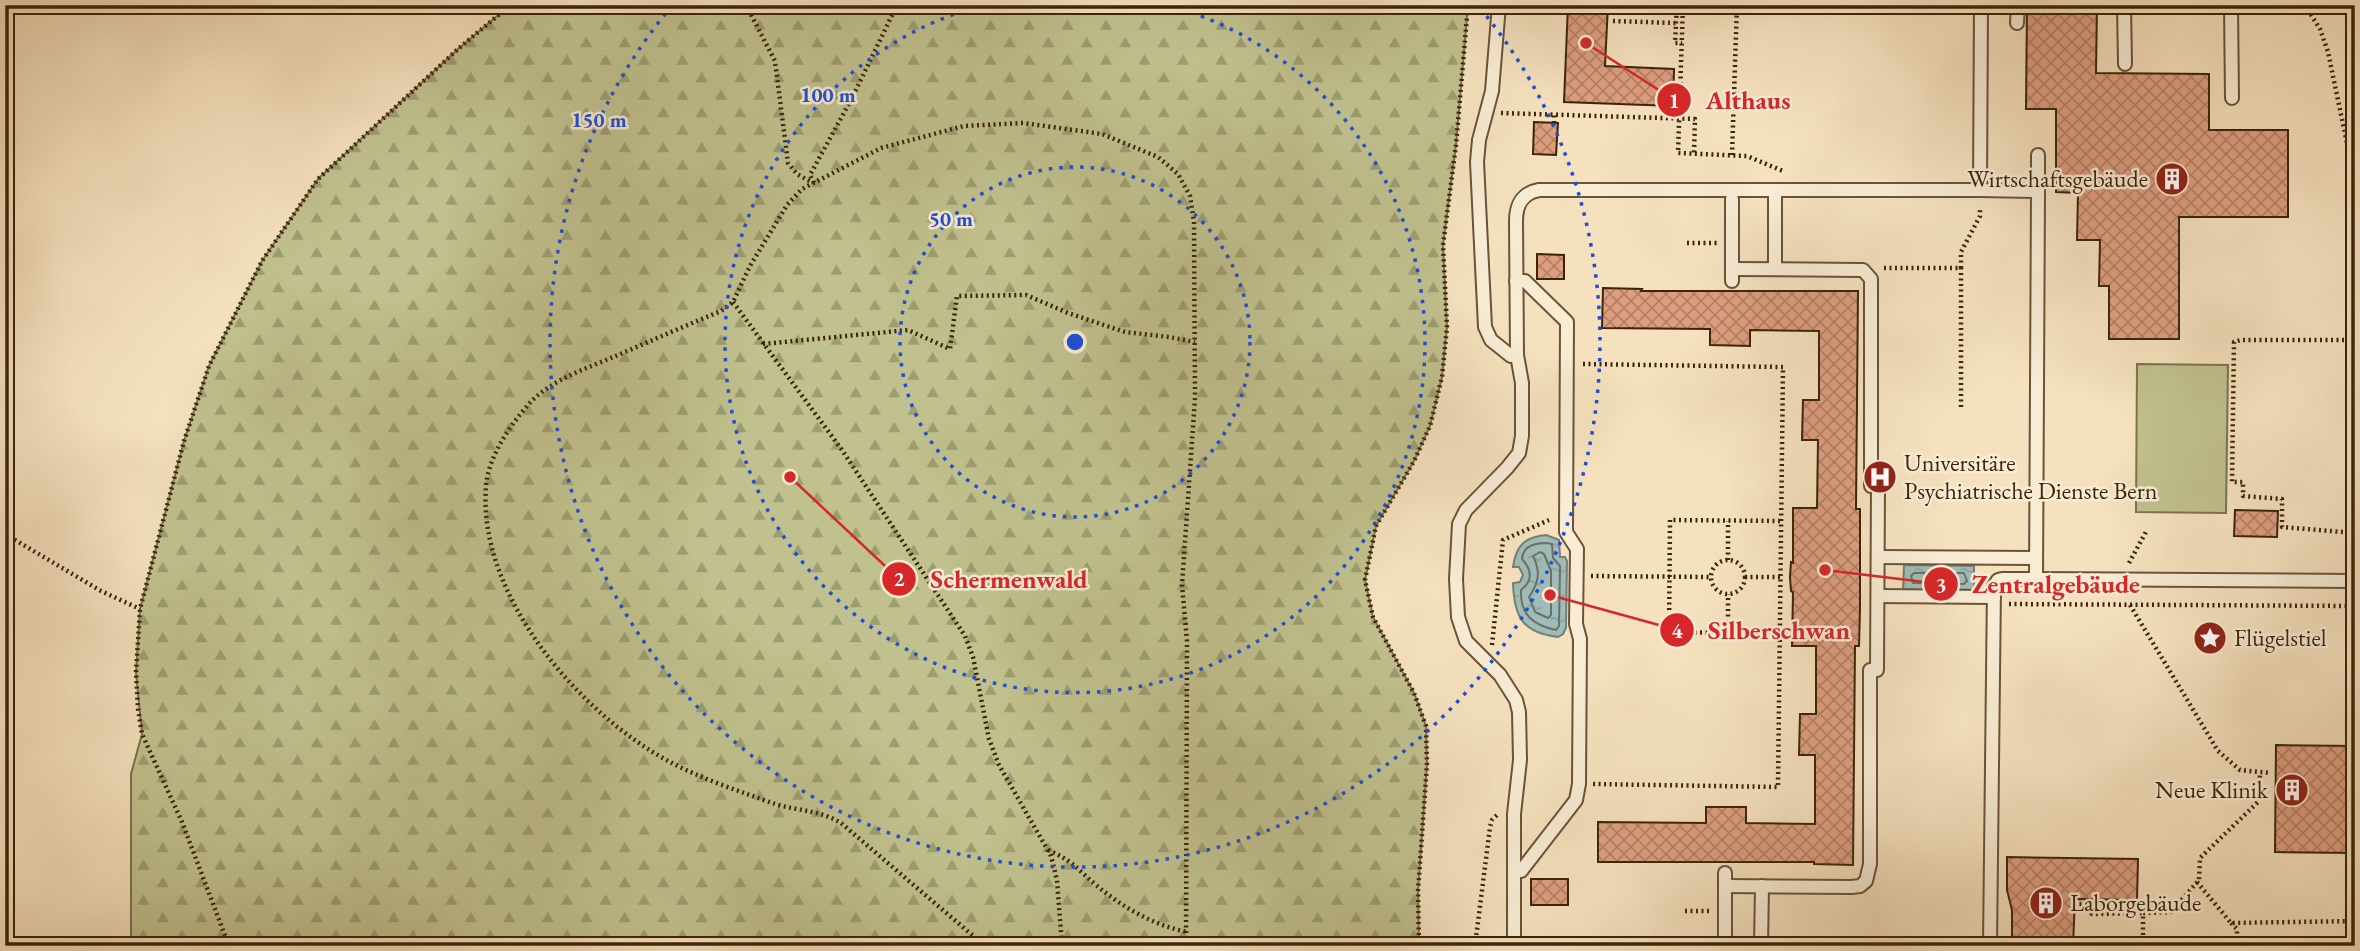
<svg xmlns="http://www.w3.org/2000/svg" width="2360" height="951" font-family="'EB Garamond',serif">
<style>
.grass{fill:#c0c18e;stroke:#7e724c;stroke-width:2}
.forest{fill:url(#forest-firs);stroke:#7e724c;stroke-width:2}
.water{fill:url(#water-ripples);stroke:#777f73;stroke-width:2}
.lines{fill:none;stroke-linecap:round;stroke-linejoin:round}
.shore{stroke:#6d7062;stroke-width:2}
.building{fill:url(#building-cross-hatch);stroke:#3c240a;stroke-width:2}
.lane-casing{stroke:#6a5337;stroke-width:16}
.path{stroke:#3c240a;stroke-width:4.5;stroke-dasharray:2 3.5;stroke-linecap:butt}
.lane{stroke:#f8ecd5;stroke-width:12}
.ring{fill:none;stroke:#1d4ed8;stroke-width:3.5;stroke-dasharray:3.5 7}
.labels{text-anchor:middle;stroke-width:5;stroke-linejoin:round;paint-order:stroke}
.poi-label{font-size:24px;fill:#3c240a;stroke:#f8ecd5;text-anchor:start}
.centre{fill:#1d4ed8;stroke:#f8ecd5;stroke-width:3.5}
.ring-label{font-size:21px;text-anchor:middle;font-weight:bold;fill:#1d4ed8;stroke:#f8ecd5;stroke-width:5;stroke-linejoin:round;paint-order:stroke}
.leader{fill:none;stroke:#d62828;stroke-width:2.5}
.callout-dot{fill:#d62828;stroke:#f8ecd5;stroke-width:2.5}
.mark-label{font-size:21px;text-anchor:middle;font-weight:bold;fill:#fff}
.callout-label{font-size:26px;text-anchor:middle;font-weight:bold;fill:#d62828;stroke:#f8ecd5;stroke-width:5;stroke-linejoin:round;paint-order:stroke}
</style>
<defs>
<pattern id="forest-firs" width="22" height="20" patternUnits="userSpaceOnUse" patternTransform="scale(1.75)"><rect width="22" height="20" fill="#c0c18e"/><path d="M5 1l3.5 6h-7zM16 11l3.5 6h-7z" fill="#9d9d72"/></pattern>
<pattern id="water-ripples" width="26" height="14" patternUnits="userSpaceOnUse" patternTransform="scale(1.75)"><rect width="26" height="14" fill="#9ebcb9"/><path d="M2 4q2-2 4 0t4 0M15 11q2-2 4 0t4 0" fill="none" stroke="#89a19e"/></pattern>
<pattern id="building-cross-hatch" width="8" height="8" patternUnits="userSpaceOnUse" patternTransform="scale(1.75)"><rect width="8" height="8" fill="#dd9e7f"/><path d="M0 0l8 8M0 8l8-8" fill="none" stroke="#b48166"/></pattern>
</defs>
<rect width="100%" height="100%" fill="#f5e1be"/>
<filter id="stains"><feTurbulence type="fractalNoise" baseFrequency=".00286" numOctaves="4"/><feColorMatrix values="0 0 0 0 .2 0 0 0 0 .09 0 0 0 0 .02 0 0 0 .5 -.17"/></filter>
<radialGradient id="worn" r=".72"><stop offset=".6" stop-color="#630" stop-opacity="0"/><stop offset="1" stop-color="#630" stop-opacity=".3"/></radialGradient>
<polygon class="grass" points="2137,364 2228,365 2226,513 2136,512"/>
<polygon class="forest" points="513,5 1468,5 1456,145 1443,245 1447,327 1442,377 1430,426 1414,461 1376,526 1365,580 1373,617 1414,693 1426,726 1427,764 1418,891 1419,946 131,946 131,774 142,734 136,673 140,609 184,441 209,366 262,261 318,179 458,49 496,17"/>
<g class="water">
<path d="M1546 535 1559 540 1560 557H1565L1567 561 1566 628 1563 634 1558 637C1522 633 1514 616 1513 583L1520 582 1523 575 1519 567H1513C1516 545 1525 537 1546 535Z"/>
<polygon points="1904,565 1974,566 1974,591 1903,590"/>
</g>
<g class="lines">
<g class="shore">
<path d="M1546 543 1552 544 1553 558 1560 566 1559 626 1556 630C1533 625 1520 615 1521 590 1533 581 1532 570 1522 559 1523 546 1534 543 1546 543Z"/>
<path d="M1540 552 1544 554 1551 571V615L1548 618 1535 612 1529 597C1539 582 1541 572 1533 556Z"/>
<polygon points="1914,573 1964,573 1967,581 1964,584 1913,583 1911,576"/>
</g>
</g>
<g class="building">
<polygon points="1568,5 1608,5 1605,66 1674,69 1673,106 1564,102"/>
<polygon points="2027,5 2097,5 2096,73 2209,74 2209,130 2288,130 2288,217 2179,217 2179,339 2109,339 2109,286 2099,286 2100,240 2077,240 2078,193 2056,192 2056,109 2026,109"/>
<polygon points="1534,122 1558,123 1556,155 1533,154"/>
<polygon points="1537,254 1564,255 1564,279 1537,279"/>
<polygon points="1603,288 1642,289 1641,291 1858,291 1856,509 1860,509 1860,609 1859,646 1855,646 1853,865 1814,864 1814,862 1598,862 1598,822 1706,823 1706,807 1746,807 1746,823 1815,824 1815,755 1799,755 1800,714 1816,714 1816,646 1792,646 1793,592 1791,591 1790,577 1791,562 1793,563 1793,508 1817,508 1818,440 1802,440 1803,400 1819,400 1819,331 1750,330 1750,346 1710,345 1710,329 1602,328"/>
<polygon points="2235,510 2278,511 2277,537 2234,536"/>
<polygon points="2276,745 2355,746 2355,853 2275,852"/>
<polygon points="2007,857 2138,859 2137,900 2075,899 2073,946 2012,946 2012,910 2007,890"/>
<rect x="1531" y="879" width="37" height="26"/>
</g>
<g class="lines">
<defs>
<g id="lane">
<polyline points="1499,5 1492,91 1479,140 1477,162 1485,327 1491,340 1511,356 1517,355"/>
<polyline points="1981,5 1980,190 2038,191 2036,579 2002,579 1998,580 1994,586 1990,946"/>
<polyline points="2124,5 2125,64"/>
<polyline points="2231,5 2232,98"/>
<polyline points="2017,23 2018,5"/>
<polyline points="2038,191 2038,155"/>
<polyline points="1775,269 1775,190"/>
<polyline points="1732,281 1732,199"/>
<polyline points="1878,557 2036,558"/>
<polyline points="2036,579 2355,581"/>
<polyline points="1878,596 1994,597"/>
<polyline points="1514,871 1521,871 1576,800 1579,784 1580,639 1576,624 1577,549 1566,532 1567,322 1525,281 1516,281"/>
<polyline points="1725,886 1852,887 1860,886 1866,881 1870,864 1870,670 1877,670 1878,486 1871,486 1871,279 1863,270 1732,269"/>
<path d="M1514 946V814L1520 760 1519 712 1516 700 1500 675 1466 641 1458 617 1456 579 1459 524 1466 510 1507 468 1519 453 1522 436V383L1517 355 1516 221C1516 205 1522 193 1539 190H1980"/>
<polyline points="1725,946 1725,873"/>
<polyline points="1761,946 1762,886"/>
</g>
</defs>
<use href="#lane" class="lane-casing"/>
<g class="path">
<polyline points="746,5 775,61 788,163 797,174 813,183"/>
<polyline points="1677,5 1675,43 1682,43"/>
<polyline points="1683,5 1678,153 1747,156 1783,171"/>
<polyline points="2305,5 2320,29 2328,52 2355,182"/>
<polyline points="1613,21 1676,23"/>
<polyline points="1501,113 1695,119 1694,154"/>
<polyline points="1554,123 1554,115"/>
<polyline points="1732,155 1737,5"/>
<polyline points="814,183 810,175 853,96 897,5"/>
<polyline points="1687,243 1717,243"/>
<polyline points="1884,268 1961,268 1961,252 1980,216 1980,207"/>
<polyline points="733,302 842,450 965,636 973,657 989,739 999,765 1051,856 1057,880 1062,946"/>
<polyline points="2355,340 2241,340 2234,342 2232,482 2243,482 2243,496 2282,499 2282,527 2355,533"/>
<polyline points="763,344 908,330 950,349 957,296 1026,295 1068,313 1125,332 1169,337 1195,342"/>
<polyline points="1583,364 1783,367 1778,787 1593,784"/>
<polyline points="1961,407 1961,268"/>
<polyline points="5,534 101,591 140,609"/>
<polyline points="1728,560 1728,521"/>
<circle cx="1728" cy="577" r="17"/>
<polyline points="2129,563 2147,530"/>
<polyline points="1591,576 1711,577"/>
<polyline points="1745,577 1780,577"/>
<polyline points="2009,604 2355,606"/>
<polyline points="2130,605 2218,751 2240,770 2270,773"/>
<polyline points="1728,633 1728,594"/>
<polyline points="1779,634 1669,632 1670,520 1781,521"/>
<polyline points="1492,645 1503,540 1549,520"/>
<path d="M1048 850C1073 861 1076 868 1096 885 1122 907 1153 925 1187 932"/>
<polyline points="2197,882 2231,923 2355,921"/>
<polyline points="2074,904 2086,904 2092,914 2143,913"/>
<polyline points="1685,911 1710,911"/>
<polyline points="2231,923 2237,929 2237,945 2255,946"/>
<polyline points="229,946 182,822 142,734 138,709 136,673 140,609 184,441 209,366 262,261 318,179 458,49 496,17 513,5"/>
<path d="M985 946 841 823C820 810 798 811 775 804 744 793 700 778 672 763 580 715 477 595 486 486 488 458 509 427 527 406 549 380 588 368 618 355 653 340 687 325 721 311L733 302 750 266 787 205 802 189 881 148 964 126 1023 123 1102 134 1158 157 1178 174 1190 196 1194 222 1195 398 1182 585 1187 641 1186 946"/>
<polyline points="1419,946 1418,891 1427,764 1426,726 1414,693 1373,617 1365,580 1376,526 1414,461 1430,426 1442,377 1447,327 1443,245 1456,145 1468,5"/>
<polyline points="1475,946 1490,827 1492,820 1498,814"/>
<polyline points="2143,946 2143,913 2171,912 2199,880 2200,858 2259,801 2260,773"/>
</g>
<use href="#lane" class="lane"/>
</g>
<g class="ring">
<circle cx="1075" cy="342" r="175"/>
<path d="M1171 6A350 350 0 1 1 979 6"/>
<path d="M1480 8A525 525 0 1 1 670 8"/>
</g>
<defs>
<symbol id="building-disc" viewBox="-11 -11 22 22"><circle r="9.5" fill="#8f2418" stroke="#f8ecd5"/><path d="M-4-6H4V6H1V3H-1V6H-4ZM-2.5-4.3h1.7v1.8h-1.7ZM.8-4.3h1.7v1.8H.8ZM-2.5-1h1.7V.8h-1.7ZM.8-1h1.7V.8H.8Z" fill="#fff"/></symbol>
<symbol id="hospital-disc" viewBox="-11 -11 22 22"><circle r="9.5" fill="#8f2418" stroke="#f8ecd5"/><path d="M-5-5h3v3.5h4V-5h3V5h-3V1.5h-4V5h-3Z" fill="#fff"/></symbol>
<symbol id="sight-disc" viewBox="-11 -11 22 22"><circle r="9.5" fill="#8f2418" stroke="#f8ecd5"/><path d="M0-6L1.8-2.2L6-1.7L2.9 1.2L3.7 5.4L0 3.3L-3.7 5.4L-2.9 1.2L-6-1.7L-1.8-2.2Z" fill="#fff"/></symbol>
</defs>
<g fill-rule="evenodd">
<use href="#building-disc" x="2153" y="160" width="38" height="38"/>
<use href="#hospital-disc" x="1861" y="458" width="38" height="38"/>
<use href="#sight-disc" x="2191" y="619" width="38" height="38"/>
<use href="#building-disc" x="2273" y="771" width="38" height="38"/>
<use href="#building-disc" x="2027" y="884" width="38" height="38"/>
</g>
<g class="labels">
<g class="poi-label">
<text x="2148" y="187" text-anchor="end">Wirtschaftsgebäude</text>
<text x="1904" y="471">Universitäre<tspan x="1904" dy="28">Psychiatrische Dienste Bern</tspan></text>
<text x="2234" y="646">Flügelstiel</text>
<text x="2268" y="798" text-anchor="end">Neue Klinik</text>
<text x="2070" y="911">Laborgebäude</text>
</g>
</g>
<circle cx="1075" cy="342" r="10" class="centre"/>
<g class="ring-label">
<text x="828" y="102">100 m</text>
<text x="599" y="127">150 m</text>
<text x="951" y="226">50 m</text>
</g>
<path class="leader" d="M1586 43L1674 100M790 477L899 579M1825 570L1941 584M1550 595L1677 630"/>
<g class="callout-dot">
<circle cx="1586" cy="43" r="7"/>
<circle cx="790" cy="477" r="7"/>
<circle cx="1825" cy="570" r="7"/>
<circle cx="1550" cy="595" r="7"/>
<circle cx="1674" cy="100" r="18"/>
<circle cx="899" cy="579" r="18"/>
<circle cx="1941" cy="584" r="18"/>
<circle cx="1677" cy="630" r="18"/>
</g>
<g class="mark-label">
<text x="1674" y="108">1</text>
<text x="899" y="586">2</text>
<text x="1941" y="592">3</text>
<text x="1677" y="638">4</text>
</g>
<g class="callout-label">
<text x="1748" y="109">Althaus</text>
<text x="1009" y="588">Schermenwald</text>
<text x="2056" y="593">Zentralgebäude</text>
<text x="1779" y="639">Silberschwan</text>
</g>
<rect width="2360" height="951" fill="none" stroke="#f5e1be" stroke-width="28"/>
<rect x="7" y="7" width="2346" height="937" fill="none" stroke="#3c240a" stroke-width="3.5"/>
<rect x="14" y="14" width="2332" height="923" fill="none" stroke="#3c240a" stroke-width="2"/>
<rect width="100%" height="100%" filter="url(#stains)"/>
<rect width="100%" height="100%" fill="url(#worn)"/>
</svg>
